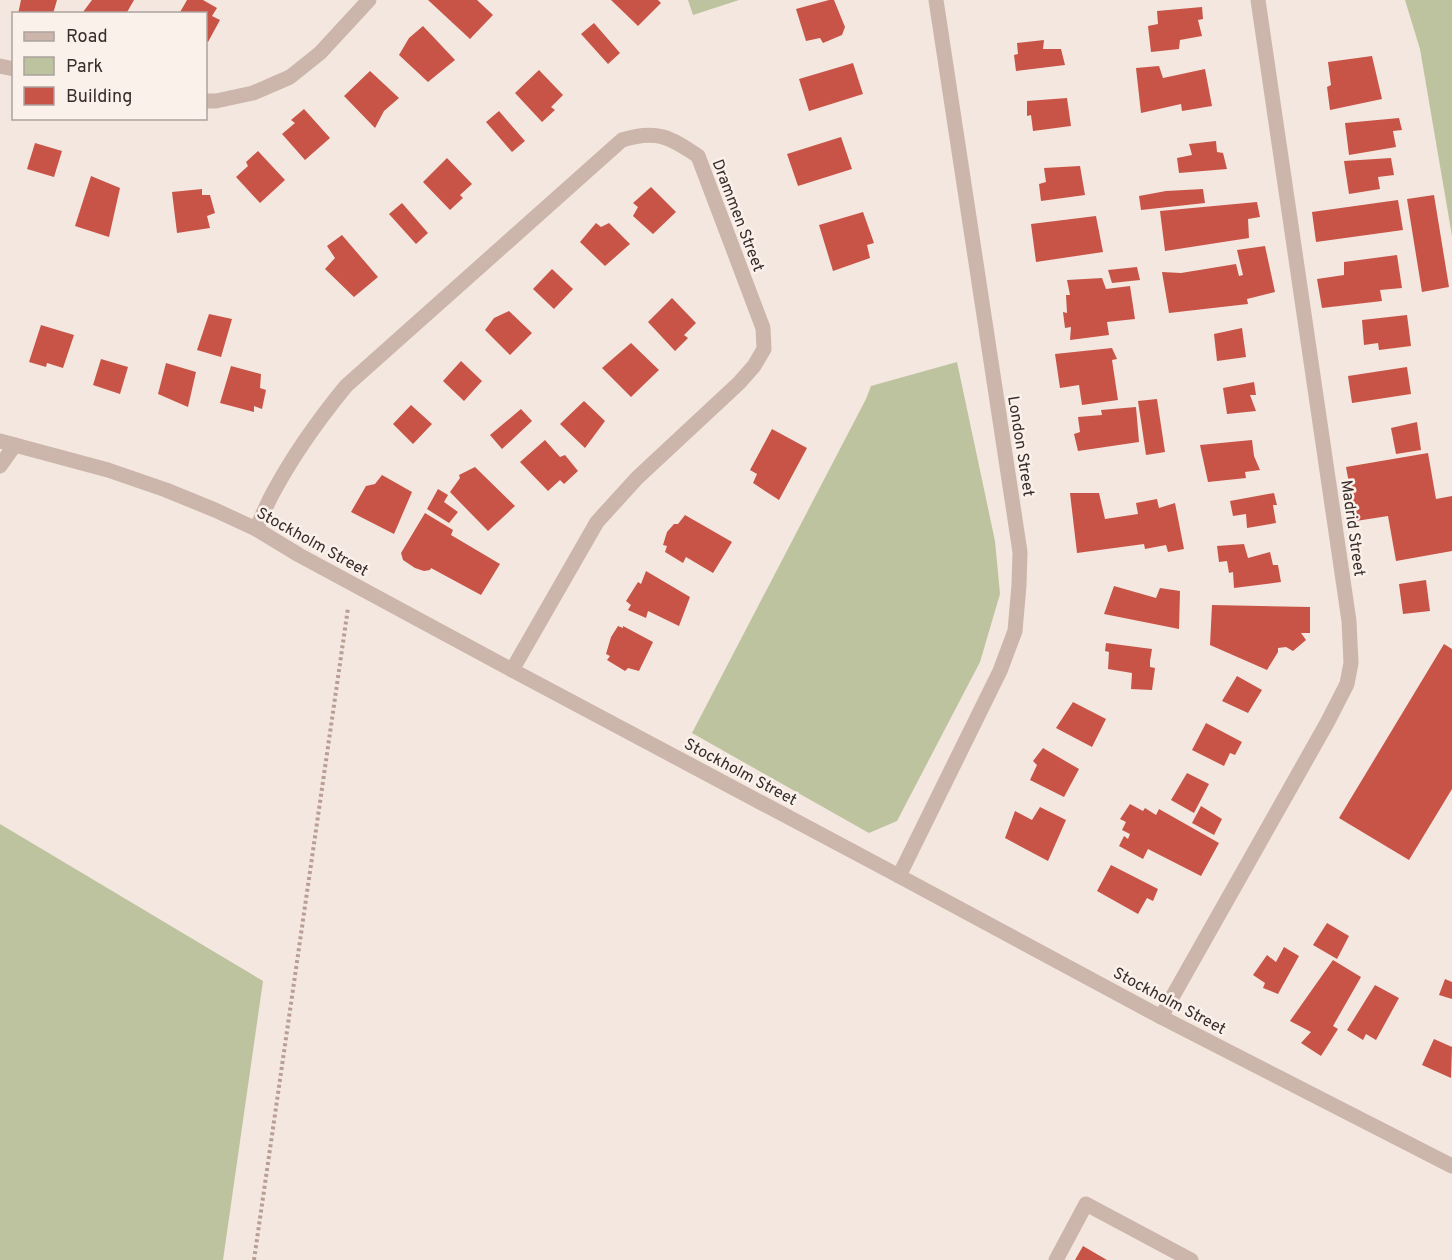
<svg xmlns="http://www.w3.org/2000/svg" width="1452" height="1260" font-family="Overpass,sans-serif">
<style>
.green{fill:#bcc39e}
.building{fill:#c85448}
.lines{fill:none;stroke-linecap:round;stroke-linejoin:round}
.path{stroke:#b89e94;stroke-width:4;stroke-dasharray:3 3;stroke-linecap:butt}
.minor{stroke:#ccb5aa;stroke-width:15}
.labels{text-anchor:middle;stroke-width:5;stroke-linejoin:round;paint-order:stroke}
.street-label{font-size:16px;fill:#392c2a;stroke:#fbf1eb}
</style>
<rect width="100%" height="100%" fill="#f3e7df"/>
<g class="green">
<polygon points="688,0 739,0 693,15"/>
<polygon points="1405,0 1452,0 1452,236 1420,49"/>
<polygon points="957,362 995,541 1000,594 980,662 897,821 869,833 692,733 866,399 871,386"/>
<polygon points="0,824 263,981 223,1260 0,1260"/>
</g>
<g class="building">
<polygon points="21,0 57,0 53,14 45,12 44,14 18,14"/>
<polygon points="92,0 134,0 126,14 83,12"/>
<polygon points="187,0 203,0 217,8 212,16 220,20 208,42 206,41 206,14 179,14"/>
<polygon points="428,0 477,0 493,15 470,39"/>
<polygon points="611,0 658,0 661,3 638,26"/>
<polygon points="829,0 834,0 845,27 842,35 823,43 820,38 806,41 796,9"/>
<polygon points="1202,7 1203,19 1198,20 1202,36 1180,40 1179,49 1151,52 1148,26 1158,24 1157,11"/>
<polygon points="594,23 620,53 608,64 581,34"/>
<polygon points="423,26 455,60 428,82 399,55 409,38"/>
<polygon points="1044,40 1043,49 1061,49 1065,65 1016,71 1014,55 1018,54 1017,43"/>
<polygon points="1372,56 1382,99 1330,110 1327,87 1331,85 1328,62"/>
<polygon points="853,63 863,94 809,111 799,79"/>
<polygon points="1159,66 1163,78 1205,69 1212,106 1182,111 1181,104 1141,113 1136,68"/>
<polygon points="539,70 563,95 551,107 555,110 542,122 515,93"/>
<polygon points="370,71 399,98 384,111 375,128 344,96"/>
<polygon points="1067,98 1071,126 1033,131 1031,115 1027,116 1027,101"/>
<polygon points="304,109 330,138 305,160 282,134 295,123 291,120"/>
<polygon points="499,111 525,141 512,152 486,122"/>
<polygon points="1399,118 1402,130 1393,131 1396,147 1349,155 1345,123"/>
<polygon points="841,137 852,169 798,186 787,154"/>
<polygon points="1216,141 1217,152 1223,153 1227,169 1179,173 1177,158 1192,155 1189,144"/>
<polygon points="35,143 62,151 54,177 27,169"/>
<polygon points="258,151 285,180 260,203 236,177 248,166 246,162"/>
<polygon points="447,158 472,184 460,195 463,198 450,210 423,182"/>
<polygon points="1391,158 1394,175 1378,177 1380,189 1349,194 1344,161"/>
<polygon points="1080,166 1085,195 1041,201 1039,184 1046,182 1044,168"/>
<polygon points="91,176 120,188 109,237 75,226"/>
<polygon points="651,187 676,212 653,234 633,216 638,207 633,203"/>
<polygon points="202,189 202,195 210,195 215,213 207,216 210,228 177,233 172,192"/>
<polygon points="1203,189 1205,203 1141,210 1139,196 1166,191"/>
<polygon points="1434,195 1449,287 1422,292 1407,199"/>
<polygon points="1398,200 1403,230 1316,242 1312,212"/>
<polygon points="1257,202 1260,217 1248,219 1249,238 1165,251 1160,211"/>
<polygon points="402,203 428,233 416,244 389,214"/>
<polygon points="863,212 874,243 867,245 870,258 833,271 819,225"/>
<polygon points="1096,216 1103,252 1036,262 1031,224"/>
<polygon points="596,223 601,227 609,223 630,244 605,266 580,242"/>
<polygon points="342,235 378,277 354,297 325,269 335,258 327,246"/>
<polygon points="1265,246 1275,292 1247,299 1248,304 1169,313 1162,272 1181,273 1236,264 1239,276 1243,275 1237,250"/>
<polygon points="1397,255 1402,288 1380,290 1382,301 1322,308 1317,279 1344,275 1344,262"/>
<polygon points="1137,267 1140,280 1112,283 1108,270"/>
<polygon points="552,269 573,289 554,309 533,289"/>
<polygon points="1102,278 1106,289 1130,286 1135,319 1107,322 1109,335 1070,340 1071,327 1065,328 1063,312 1067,313 1066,295 1070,295 1067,280"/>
<polygon points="672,298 696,323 684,335 688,338 675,351 648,322"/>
<polygon points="509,311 532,333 510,355 485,330 494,318"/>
<polygon points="209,314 232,319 221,357 197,350"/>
<polygon points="1407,315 1411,346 1379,350 1378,343 1364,345 1362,320"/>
<polygon points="41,325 74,335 63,368 47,363 46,367 29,362"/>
<polygon points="1242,328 1246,357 1217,361 1214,334"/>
<polygon points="631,343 659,370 631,397 602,368"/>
<polygon points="1112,348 1117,359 1112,360 1118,400 1082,405 1079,385 1060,388 1055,354"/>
<polygon points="101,359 128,367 120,394 93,385"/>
<polygon points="461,361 482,381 464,401 443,381"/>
<polygon points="166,363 196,372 188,407 158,394"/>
<polygon points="231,366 261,374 260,388 266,390 262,409 254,406 254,412 220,403"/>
<polygon points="1407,367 1411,394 1352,403 1348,376"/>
<polygon points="1254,382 1256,395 1250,395 1256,411 1227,414 1223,388"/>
<polygon points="1157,399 1165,452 1146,455 1138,401"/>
<polygon points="584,401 605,421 585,448 560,424"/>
<polygon points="411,405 432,424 413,444 393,424"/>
<polygon points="1136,407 1139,442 1078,451 1074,434 1080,432 1078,417 1102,415 1101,410"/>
<polygon points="521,409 532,421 502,449 490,435"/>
<polygon points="1417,422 1421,450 1396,454 1391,428"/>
<polygon points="772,429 807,448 779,500 753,483 757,474 750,470"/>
<polygon points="545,440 560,457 565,455 578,471 564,484 560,480 548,491 520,462"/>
<polygon points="1252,440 1254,456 1260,470 1245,472 1246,478 1208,482 1200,445"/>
<polygon points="1428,453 1436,499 1452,496 1452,551 1396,561 1388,516 1356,521 1346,467"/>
<polygon points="475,467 515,506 488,531 450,492 460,478 459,475"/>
<polygon points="382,475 412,492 394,534 351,512 366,486 375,484"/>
<polygon points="438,489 448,495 444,502 458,512 449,523 427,509"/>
<polygon points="1070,493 1099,493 1105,519 1138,514 1136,503 1157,499 1159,508 1175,503 1184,549 1168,552 1166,545 1145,549 1144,544 1077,553"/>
<polygon points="1274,493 1277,505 1273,505 1276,523 1247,528 1246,514 1233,516 1230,501"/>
<polygon points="425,513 453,530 451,535 500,564 481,595 431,568 430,570 424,571 415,568 403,560 401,553"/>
<polygon points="685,515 732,542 713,573 686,557 683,563 665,552 667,546 663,545 667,532 674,524 678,524"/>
<polygon points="1244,544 1248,558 1270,552 1273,565 1278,565 1281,582 1234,588 1233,572 1229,573 1227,561 1219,562 1217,546"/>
<polygon points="646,571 690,597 679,626 648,611 646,618 628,610 631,605 626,601 638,582 641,584"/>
<polygon points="1426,580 1430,611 1403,614 1399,584"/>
<polygon points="1114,586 1156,598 1160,588 1180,591 1179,629 1104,614"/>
<polygon points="1212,605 1310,607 1310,633 1301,633 1306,640 1293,651 1286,647 1278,648 1278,652 1267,670 1210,645"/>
<polygon points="618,626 623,628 623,626 653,642 639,671 628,668 625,671 607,660 610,656 606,654 611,637"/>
<polygon points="1106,643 1152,649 1150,661 1150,667 1155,668 1152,690 1131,689 1132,673 1108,669 1109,652 1105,651"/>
<polygon points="1444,644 1452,649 1452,789 1409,860 1339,818"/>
<polygon points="1237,676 1262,690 1248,713 1222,701"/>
<polygon points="1073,702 1106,719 1092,747 1056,728"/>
<polygon points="1206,723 1242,742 1235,755 1230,753 1224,766 1192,750"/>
<polygon points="1043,748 1079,769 1064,797 1030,780 1037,765 1033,761"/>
<polygon points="1187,773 1209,784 1194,813 1171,800"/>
<polygon points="1130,804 1143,811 1145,808 1156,815 1159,809 1219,843 1201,876 1148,849 1143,859 1119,846 1124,836 1128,839 1130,834 1122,830 1126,822 1120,819"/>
<polygon points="1201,806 1222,819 1214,835 1192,823"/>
<polygon points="1040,807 1066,820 1048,861 1005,838 1015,811 1032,820"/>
<polygon points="1111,865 1158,889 1153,901 1147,898 1138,914 1097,891"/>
<polygon points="1327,923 1349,936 1337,959 1313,945"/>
<polygon points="1284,947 1299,956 1278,994 1263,988 1265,983 1253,975 1267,955 1276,962"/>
<polygon points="1333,960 1361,977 1333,1026 1338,1029 1321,1056 1301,1043 1311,1032 1290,1021"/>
<polygon points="1445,979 1452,982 1452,999 1439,995"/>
<polygon points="1375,985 1399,998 1376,1040 1366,1034 1363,1040 1347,1030"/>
<polygon points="1434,1039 1452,1047 1451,1078 1422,1065"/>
<polygon points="1083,1246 1107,1260 1075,1260"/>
</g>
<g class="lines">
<polyline class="path" points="254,1260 348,608"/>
<g class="minor">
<polyline points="0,66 14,69"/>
<polyline points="206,101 216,101 253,93 290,77 320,53 369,0"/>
<polyline points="0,441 108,470 166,490 215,510 256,529 299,555 512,670 899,876 1161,1017 1452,1166"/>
<polyline points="0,466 15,445"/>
<path d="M256 529C262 517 267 503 274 491 294 454 319 419 346 386L622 140C656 129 670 137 698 156L763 328 764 349 754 366 739 383 637 478 597 522 512 670"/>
<polyline points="899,876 1000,671 1015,631 1019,585 1020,552 936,0"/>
<polyline points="1161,1017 1327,723 1347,684 1351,663 1349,621 1258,0"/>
<polyline points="1056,1260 1086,1204 1191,1260"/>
</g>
</g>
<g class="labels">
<g class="street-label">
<text transform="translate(739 215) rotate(69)" y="6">Drammen Street</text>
<text transform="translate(1022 446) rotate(81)" y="6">London Street</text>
<text transform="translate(1354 528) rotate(82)" y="6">Madrid Street</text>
<text transform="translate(313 541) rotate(29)" y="6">Stockholm Street</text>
<text transform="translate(741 771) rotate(28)" y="6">Stockholm Street</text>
<text transform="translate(1170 1000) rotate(28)" y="6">Stockholm Street</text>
</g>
</g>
<rect x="12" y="12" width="195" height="108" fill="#fbf1eb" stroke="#ada29e" stroke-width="1.5"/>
<rect x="24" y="32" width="30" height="9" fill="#ccb5aa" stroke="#ada29e" stroke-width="1.5"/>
<text x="66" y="42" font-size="18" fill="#392c2a">Road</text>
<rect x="24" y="57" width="30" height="18" fill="#bcc39e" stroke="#ada29e" stroke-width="1.5"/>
<text x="66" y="72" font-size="18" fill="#392c2a">Park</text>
<rect x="24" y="87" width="30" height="18" fill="#c85448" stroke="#ada29e" stroke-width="1.5"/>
<text x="66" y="102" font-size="18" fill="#392c2a">Building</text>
</svg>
